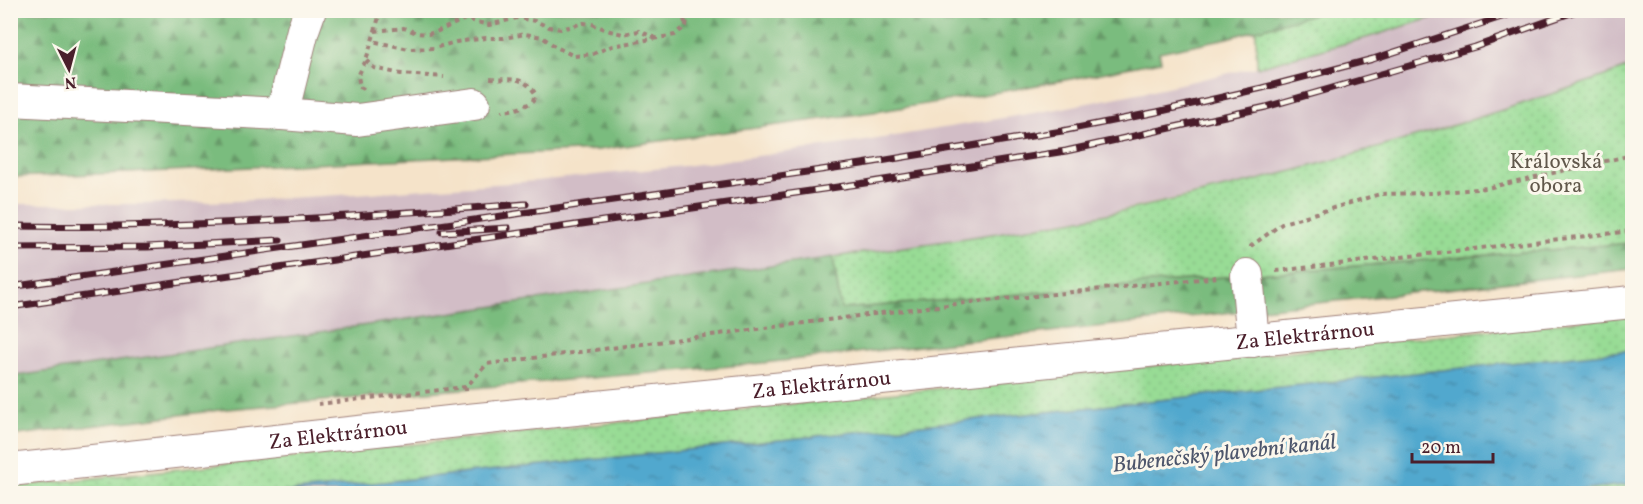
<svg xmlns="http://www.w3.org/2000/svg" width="1643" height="504" font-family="Vollkorn,serif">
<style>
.railway{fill:#d2bdc6}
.green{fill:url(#green-dots);stroke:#717e60;stroke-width:1.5}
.forest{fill:url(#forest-firs);stroke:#626e54;stroke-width:1.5}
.water{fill:url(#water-ripples);stroke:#4e647c;stroke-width:1.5}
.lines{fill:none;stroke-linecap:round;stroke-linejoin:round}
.minor-casing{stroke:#a0817a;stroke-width:34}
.path{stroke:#a0817a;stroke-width:4;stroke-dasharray:4.5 4.5;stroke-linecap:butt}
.minor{stroke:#fff;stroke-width:32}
.rail-casing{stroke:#4a1f2b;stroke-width:7}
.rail{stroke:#fbf7ec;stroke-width:4.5;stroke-dasharray:14;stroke-linecap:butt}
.labels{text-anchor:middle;stroke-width:6;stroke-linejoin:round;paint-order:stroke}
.park-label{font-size:21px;fill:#61584b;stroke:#fbf7ec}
.street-label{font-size:21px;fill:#4a1f2b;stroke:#fbf7ec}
.water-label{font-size:22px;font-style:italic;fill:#4d566c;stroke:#fbf7ec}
</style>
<defs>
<pattern id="green-dots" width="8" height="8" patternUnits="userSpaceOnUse" patternTransform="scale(1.5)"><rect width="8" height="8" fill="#98dc95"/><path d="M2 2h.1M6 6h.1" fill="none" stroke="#84bc81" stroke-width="1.8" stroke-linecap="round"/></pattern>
<pattern id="forest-firs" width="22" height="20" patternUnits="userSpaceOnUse" patternTransform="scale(1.5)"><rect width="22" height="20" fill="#7abc7e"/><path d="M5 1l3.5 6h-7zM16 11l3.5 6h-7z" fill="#669867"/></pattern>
<pattern id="water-ripples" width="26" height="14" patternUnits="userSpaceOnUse" patternTransform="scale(1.5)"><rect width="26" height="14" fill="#51a8ce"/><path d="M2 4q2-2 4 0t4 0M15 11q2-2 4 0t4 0" fill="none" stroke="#4588a7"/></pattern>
</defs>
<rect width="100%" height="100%" fill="#fbf7ec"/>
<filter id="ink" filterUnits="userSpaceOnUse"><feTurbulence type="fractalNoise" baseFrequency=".0167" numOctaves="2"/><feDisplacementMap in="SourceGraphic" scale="12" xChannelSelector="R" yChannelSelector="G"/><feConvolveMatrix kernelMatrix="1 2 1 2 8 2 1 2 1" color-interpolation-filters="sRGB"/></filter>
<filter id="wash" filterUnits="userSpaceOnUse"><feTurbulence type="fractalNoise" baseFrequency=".008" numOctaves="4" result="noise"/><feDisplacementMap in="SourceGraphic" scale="24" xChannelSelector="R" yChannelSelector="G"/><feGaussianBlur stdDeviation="1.35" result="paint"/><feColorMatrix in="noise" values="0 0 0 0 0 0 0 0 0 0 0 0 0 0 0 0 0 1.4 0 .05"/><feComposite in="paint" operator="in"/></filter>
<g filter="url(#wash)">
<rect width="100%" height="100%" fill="#f5e3c9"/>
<polygon class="railway" points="1454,11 1632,11 1632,66 1584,84 1387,145 1300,169 1232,186 1094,216 981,236 11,377 10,204 143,204 236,201 356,194 536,181 684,166 859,142 1058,109 1153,90 1257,67 1366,38"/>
<g class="green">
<polygon points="1255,11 1454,11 1366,38 1257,67"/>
<path d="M1632 66V243L841 309 833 257C920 245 1006 233 1092 217 1221 192 1349 158 1474 119 1527 102 1580 86 1632 66Z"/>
<polygon points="1632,315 1632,350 279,493 11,494 10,487"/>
<polygon points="1632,484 1632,493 1542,493"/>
</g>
<g class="forest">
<path d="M10 11H1325L1228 38 1159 52 1161 61C1066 81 970 98 874 112 782 125 690 136 598 150L128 173 11 177Z"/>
<polygon points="1632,243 1632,269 744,365 228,409 11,436 10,377 833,257 841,309"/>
</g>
<polygon class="water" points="1632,350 1632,484 1542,494 279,493"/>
</g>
<g filter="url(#ink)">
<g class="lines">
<defs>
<g id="minor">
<polyline points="10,100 282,114 357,120 474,104"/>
<polyline points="282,114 303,30 310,10"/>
<polyline points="1247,275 1253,341"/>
<path id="s1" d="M10 470 468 420 1632 302"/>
</g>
</defs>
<use href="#minor" class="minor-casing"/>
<g class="path">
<polyline points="381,10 372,41 409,49 434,48 456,42 486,38 504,38 525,34 542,37 556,47 574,56 593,54 612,46 675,35 686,26 688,10"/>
<polyline points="682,10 685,23"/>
<polyline points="375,31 404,28 417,33 428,34 436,32 465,19 489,25 517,18 535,21 549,27 561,29 584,23 592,24 610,31 623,34 639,31 656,38"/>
<polyline points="366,60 374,68 401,74 444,77"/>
<path d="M490 79C510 81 522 74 535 93L533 101C523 108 514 110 502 111"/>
<polyline points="364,89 360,87 358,76 366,60 372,41"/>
<polyline points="1251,247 1251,246 1283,223 1380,194 1433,193 1487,188 1632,155"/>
<polyline points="1276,271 1632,231"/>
<polyline points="466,391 466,387 487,364 928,307 1219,277"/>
<polyline points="318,404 466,387"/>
</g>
<use href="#minor" class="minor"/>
<defs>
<g id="rail">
<path d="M10 226C183 229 354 216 526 204"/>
<polyline points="442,232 508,228"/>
<polyline points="10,248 147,247 280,240"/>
<polyline points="10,287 862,164 1062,131 1157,112 1262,88 1373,59 1523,10"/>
<polyline points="10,307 865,183 1066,151 1266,107 1475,47 1579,10"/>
</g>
</defs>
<use href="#rail" class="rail-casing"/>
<use href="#rail" class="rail"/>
</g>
</g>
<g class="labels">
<g class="park-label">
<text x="1556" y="168">Královská<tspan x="1556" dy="24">obora</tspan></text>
</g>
<g class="street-label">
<text dy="7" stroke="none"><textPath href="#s1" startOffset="1302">Za Elektrárnou</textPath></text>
<text dy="7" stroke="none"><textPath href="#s1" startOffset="816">Za Elektrárnou</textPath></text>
<text dy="7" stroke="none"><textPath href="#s1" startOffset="330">Za Elektrárnou</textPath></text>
</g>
<g class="water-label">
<text transform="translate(1224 452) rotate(-6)" y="8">Bubenečský plavební kanál</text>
</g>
</g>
<rect width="1643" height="504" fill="none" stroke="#fbf7ec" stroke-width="36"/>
<g transform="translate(69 69) rotate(174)" stroke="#fbf7ec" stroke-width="4.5" paint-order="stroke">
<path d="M0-4.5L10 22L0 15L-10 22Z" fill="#4a1f2b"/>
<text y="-9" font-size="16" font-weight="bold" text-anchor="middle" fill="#4a1f2b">N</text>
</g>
<path d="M1412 453v9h81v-9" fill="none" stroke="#4a1f2b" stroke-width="3"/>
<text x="1421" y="453" font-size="18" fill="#4a1f2b" stroke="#fbf7ec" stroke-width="4.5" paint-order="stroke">20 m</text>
</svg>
